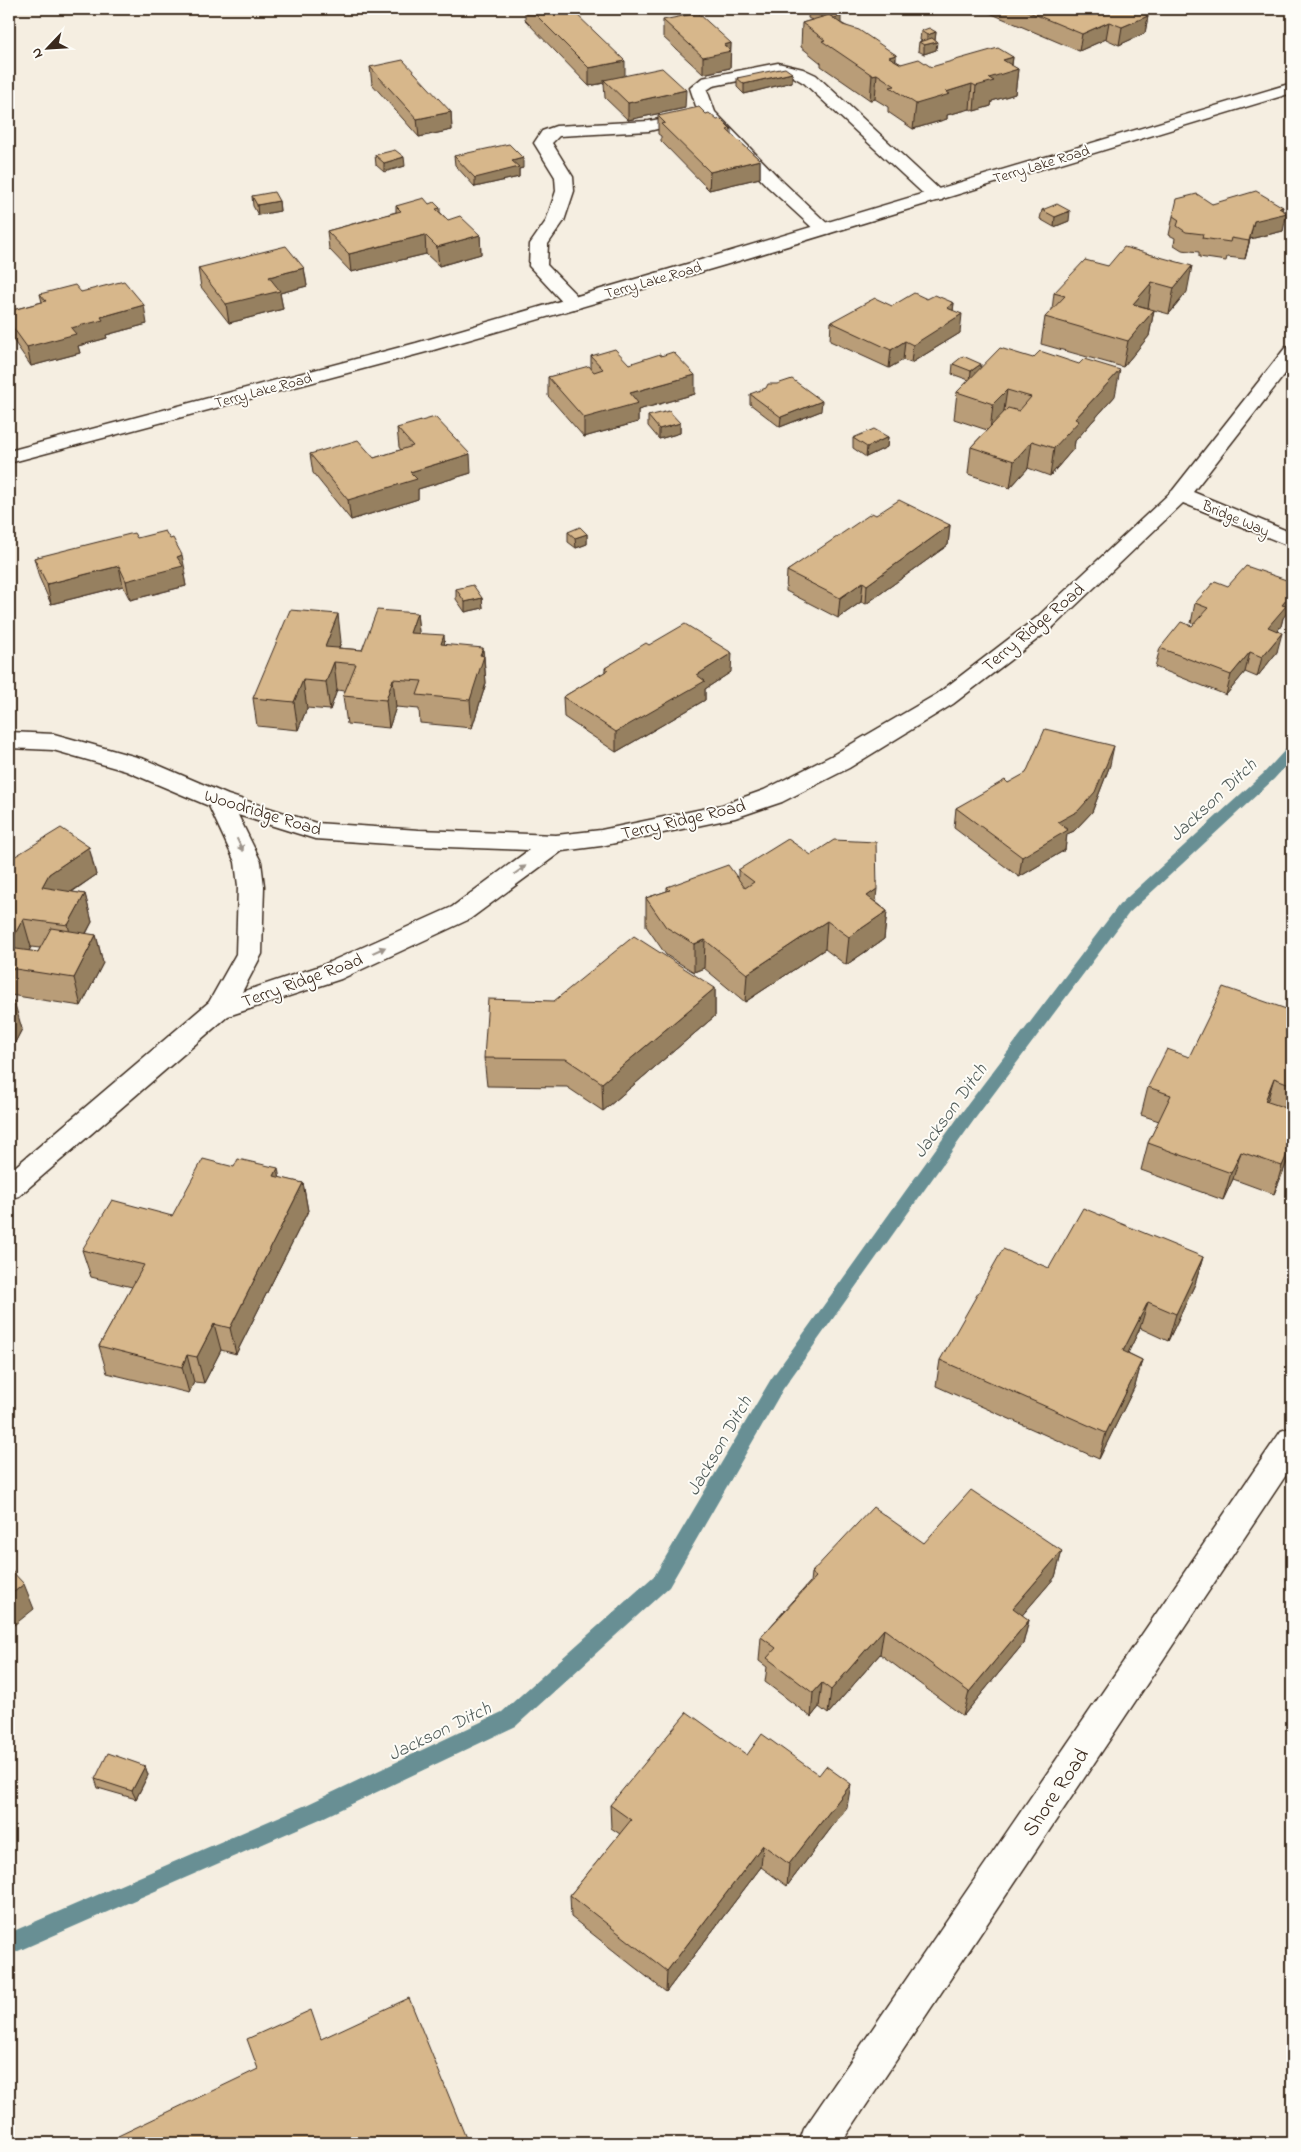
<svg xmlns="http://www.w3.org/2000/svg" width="1301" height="2152" font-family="'Indie Flower',sans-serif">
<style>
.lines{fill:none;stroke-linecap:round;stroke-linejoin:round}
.stream{fill:#678f94;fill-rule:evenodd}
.minor-casing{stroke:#3b2a1e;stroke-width:3}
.major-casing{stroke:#3b2a1e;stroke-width:3}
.minor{fill:#fdfcf7;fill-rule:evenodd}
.major{fill:#fdfcf7;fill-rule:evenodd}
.wall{fill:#b99d78;stroke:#3b2a1e;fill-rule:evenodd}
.shaded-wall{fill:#968061;stroke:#3b2a1e}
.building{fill:#d7b78b;stroke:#3b2a1e}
.oneway{fill:#9c938a}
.labels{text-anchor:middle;stroke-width:4;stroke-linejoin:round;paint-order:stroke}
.far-street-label{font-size:15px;fill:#3b2a1e;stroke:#fdfcf7}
.street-label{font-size:18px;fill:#3b2a1e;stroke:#fdfcf7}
.water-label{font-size:19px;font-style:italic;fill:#515c59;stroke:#fdfcf7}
.near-street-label{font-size:21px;fill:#3b2a1e;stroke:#fdfcf7}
</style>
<rect width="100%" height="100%" fill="#f5eee1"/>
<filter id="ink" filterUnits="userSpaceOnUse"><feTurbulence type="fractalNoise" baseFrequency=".02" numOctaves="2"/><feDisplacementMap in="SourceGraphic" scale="10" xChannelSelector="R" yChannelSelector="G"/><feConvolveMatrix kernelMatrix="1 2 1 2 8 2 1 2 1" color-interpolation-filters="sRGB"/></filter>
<g filter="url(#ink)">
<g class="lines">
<polygon class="stream" points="1292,746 1292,759 1274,779 1129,913 974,1120 783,1389 669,1587 516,1726 320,1819 9,1955 9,1933 306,1805 502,1712 655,1575 771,1379 962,1112 1119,905 1264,773 1287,748"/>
<defs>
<g id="minor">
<polygon points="778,63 803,69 816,75 942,192 945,196 942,200 936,201 930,200 804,83 792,76 778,73 713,86 707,90 715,112 780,179 833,229 830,233 824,234 818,233 768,187 702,118 649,131 559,136 552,143 573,177 574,191 564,221 548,244 547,265 584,303 581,307 574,309 567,307 529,266 530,244 546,221 556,191 555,177 534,143 542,131 556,126 649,121 698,112 690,88 702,78"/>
<path d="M1292 346V365L1193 492 1292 533V547L1183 503 1052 628 953 704 849 768 782 802 735 818 601 846 562 851 470 919 341 979 228 1016 19 1196 9 1199V1172L209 1002 236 954 238 886 235 862 209 806 126 771 53 750 9 748V732L54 734 144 759 228 795 316 823 419 830 556 835 601 830 722 805 764 790 831 756 937 694 1036 618 1173 490 1285 348ZM238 815 315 839 419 846 529 850 452 907 323 965 242 992 262 954 264 886 261 862Z"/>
<polygon points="1292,1427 1292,1466 841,2143 799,2143 804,2129 1281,1431"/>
</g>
<polygon id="major" points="1292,83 1292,93 725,265 430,351 9,463 9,451 416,343 711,257"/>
</defs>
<use href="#minor" class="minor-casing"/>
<use href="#major" class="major-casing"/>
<use href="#minor" class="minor"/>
<use href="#major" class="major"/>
</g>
<g class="wall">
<polygon points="525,9 571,9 625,76 685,108 628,120 605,98 604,83 589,86 525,20"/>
<polygon points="809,9 841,23 896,55 896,61 901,64 931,67 1013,57 1012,66 1018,69 1015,94 992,101 991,106 974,111 970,109 947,115 947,119 913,129 888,112 888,107 875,99 870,100 821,66 821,63 801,47 802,23 812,20 808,18"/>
<polygon points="985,9 1131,9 1148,16 1145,33 1119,45 1106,39 1079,51 985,11"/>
<polygon points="1217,9 1235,9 1232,12"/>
<polygon points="663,20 731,43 730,68 703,74 663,37"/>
<polygon points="921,31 936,32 935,40 936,50 924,54 918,51 919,42 922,41 920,40"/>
<polygon points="370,67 451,112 452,130 419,137 372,84"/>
<polygon points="792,73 792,82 744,94 737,87 737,78"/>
<polygon points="706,114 731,129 731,134 760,160 760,178 709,190 661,141 661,136 658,134 658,116"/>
<polygon points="375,155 405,166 384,172 376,165"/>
<polygon points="454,156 523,168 519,169 519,177 475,187 455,165"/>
<polygon points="252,196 279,201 280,211 258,215 253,206"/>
<polygon points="429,204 440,208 440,212 448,220 480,235 481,254 439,266 426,254 351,272 329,249 327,231 396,212 396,206"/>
<polygon points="1212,204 1283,207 1282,209 1283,231 1250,239 1245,259 1227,257 1226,261 1199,257 1199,252 1182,250 1174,245 1175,238 1169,235 1173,216"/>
<polygon points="1042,210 1069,221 1054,227 1040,219"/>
<polygon points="1108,266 1187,292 1169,314 1154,310 1149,336 1123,367 1041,344 1045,317 1052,310 1054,293"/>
<polygon points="198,268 304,268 307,286 280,293 283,309 229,323 201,287"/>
<polygon points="81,292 147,324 106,335 107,338 78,346 80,353 31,366 9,334 9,311 42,302 40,294"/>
<polygon points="927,299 954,303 953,310 960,333 911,363 903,360 889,368 830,341 831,322 892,306"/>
<polygon points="591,356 629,364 695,394 638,410 638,422 584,437 548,396 548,377 591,369"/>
<polygon points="953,364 981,368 1115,396 1075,441 1074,448 1050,476 1028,468 1010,488 968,474 971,447 987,430 954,419 957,392 969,380 952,374"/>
<polygon points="750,394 821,411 780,427 750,404"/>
<polygon points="648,416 680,423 680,433 659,439 648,426"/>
<polygon points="397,428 471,473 418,489 418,499 351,520 313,473 310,454 374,458 401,450 399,447"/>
<polygon points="888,437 887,447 866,457 853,448 853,438"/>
<polygon points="876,515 950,525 948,545 866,604 861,602 838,618 786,591 787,571"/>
<polygon points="568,532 587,534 587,544 576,548 568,542"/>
<polygon points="137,538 186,575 184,575 186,586 130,600 123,586 51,604 39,577 34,558"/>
<polygon points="456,589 482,598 483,608 465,612 456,599"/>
<polygon points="1195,603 1283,618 1281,626 1277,631 1277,652 1257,677 1245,672 1226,695 1155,667 1160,648 1192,626 1194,624 1191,623"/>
<polygon points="417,613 419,633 444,644 484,656 486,683 472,728 420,723 419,709 396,707 389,728 347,724 343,696 345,691 337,690 330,710 307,708 298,730 257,726 253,698 341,642 339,648 362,650"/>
<polygon points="649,645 731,672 705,689 705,700 616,752 564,717 563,697 605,672 605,668"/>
<polygon points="1110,765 1092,812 1074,831 1067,834 1065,850 1019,877 954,828 956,808 1008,783"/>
<path d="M89 847 96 875 72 892 85 894 92 922 86 934 96 935 103 963 81 1006 10 995 22 1029 9 1054V860ZM31 947 40 948 38 952 29 951Z"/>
<polygon points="738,870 876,902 887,911 884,939 846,965 825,949 745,1002 704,968 694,972 666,955 646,926 646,898 667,891 667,887 738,879"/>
<polygon points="715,988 715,1016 603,1111 567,1087 487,1086 484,1058"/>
<polygon points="1292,1011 1292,1150 1274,1194 1233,1179 1223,1200 1141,1170 1148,1143 1159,1121 1141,1115 1148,1087 1189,1057"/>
<polygon points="280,1178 303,1183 308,1211 236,1354 221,1350 204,1383 194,1382 189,1393 107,1373 99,1346 132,1287 91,1277 82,1250 172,1216"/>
<polygon points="1203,1257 1195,1284 1168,1341 1140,1328 1128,1353 1142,1360 1135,1386 1099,1459 936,1386 940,1360"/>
<polygon points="924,1543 1062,1551 1055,1577 1022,1615 1029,1620 1023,1644 963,1716 880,1654 828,1714 819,1707 811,1717 765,1682 767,1667 759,1661 761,1637 810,1582 811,1573"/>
<polygon points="747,1755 847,1807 787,1886 761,1867 666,1992 571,1917 570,1895 620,1834 611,1828 610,1805"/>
<polygon points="145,1766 148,1775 136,1799 98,1788 95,1779"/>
</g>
<g class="shaded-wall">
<polygon points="841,16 841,25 827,20"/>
<polygon points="1148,16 1145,33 1119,45 1122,27"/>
<polygon points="1109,22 1106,39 1079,51 1082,34"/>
<polygon points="936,32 935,41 927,44 927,35"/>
<polygon points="937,42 936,50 924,54 924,45"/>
<polygon points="731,43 730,68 703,74 703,57 724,45"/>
<polygon points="896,55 894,79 887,81 889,57"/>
<polygon points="1013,57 1011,71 1018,69 1015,94 992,101 991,106 974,111 976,86 989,78 1003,60"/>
<polygon points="625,61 625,79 604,80 604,83 589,86 589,68"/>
<polygon points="792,73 792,82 744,94 744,84"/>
<polygon points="877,74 875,99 870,100 872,75"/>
<polygon points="972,84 970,109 947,115 947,119 913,129 916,104 946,92"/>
<polygon points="686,90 685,108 628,120 628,103"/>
<polygon points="451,112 452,130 419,137 417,119"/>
<polygon points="404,157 405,166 384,172 384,163"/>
<polygon points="523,158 523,168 519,169 519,177 475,187 475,178 512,161"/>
<polygon points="760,160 760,178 709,190 710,172"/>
<polygon points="279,201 280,211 258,215 257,205"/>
<polygon points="1283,207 1281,214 1287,213 1283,231 1250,239 1245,259 1254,221"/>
<polygon points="1070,211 1069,221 1054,227 1055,217"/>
<polygon points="425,235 426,254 351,272 349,254"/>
<polygon points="480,235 481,254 439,266 437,247"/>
<polygon points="1192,266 1187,292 1169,314 1174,288"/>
<polygon points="304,268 307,286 280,293 283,309 229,323 226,304 269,277"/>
<polygon points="1152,282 1148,308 1133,304"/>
<polygon points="954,303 952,320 962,314 960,333 911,363 913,345 947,308"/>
<polygon points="144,305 147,324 106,335 107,338 78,346 80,353 31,366 27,347 71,328 101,317"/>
<polygon points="1154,310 1149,336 1123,367 1128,341"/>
<polygon points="905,341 903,360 889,368 891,350"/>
<polygon points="981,364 980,373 970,381 971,371"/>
<polygon points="1120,370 1115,396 1075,441 1074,448 1050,476 1054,448 1075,419"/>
<polygon points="695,375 695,394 638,410 638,422 584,437 584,418 630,393"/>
<polygon points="1007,390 1003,417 990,431 993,404"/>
<polygon points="822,401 821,411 780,427 781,417"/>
<polygon points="680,423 680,433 659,439 659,429"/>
<polygon points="888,437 887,447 866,457 867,447"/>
<polygon points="1032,441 1028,468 1010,488 1014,461"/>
<polygon points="470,454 471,473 418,489 418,499 351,520 348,500 410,472"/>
<polygon points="950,525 948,545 866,604 867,585"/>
<polygon points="587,534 587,544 576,548 575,538"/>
<polygon points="182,555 186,575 184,575 186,586 130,600 126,581 177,557"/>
<polygon points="119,566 123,586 51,604 47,584"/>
<polygon points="863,582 861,602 838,618 840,598"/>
<polygon points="1292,593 1292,607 1283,618 1281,626 1263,647 1268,627 1282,605"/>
<polygon points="482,598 483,608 465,612 465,602"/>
<polygon points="417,613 420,641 410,633"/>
<polygon points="338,614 341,642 328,675 325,647"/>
<polygon points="1282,633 1277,652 1257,677 1262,657"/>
<polygon points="444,635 446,663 441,644"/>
<polygon points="483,648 486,683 472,728 470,700"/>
<polygon points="1250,652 1245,672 1226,695 1231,675"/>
<polygon points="732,653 731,672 705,689 705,700 616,752 616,732 697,675"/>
<polygon points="334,662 337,690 330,710 326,682"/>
<polygon points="393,679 396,707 389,728 386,700"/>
<polygon points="303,680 307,708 298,730 294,702"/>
<polygon points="1114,746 1110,765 1092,812 1074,831 1067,834 1065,850 1019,877 1022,857 1058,822"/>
<polygon points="89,847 96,875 56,902 42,887 49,874"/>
<polygon points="877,889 874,917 867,896"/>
<polygon points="85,894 92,922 75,953 68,925"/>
<polygon points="887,911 884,939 846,965 849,937"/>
<polygon points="23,919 31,947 19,969 9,953 9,945"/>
<polygon points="827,921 825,949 745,1002 747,974"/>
<polygon points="96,935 103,963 81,1006 74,978"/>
<polygon points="705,940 704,968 694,972 694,944"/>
<polygon points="715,988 715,1016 603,1111 602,1083"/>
<polygon points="9,989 13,1003 14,1001 22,1029 9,1054"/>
<polygon points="1274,1078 1266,1106 1265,1101"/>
<polygon points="1292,1143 1292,1150 1274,1194 1282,1166"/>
<polygon points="1241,1152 1233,1179 1223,1200 1231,1173"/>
<polygon points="278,1168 283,1196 274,1176"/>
<polygon points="303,1183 308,1211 236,1354 230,1328"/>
<polygon points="1203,1257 1195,1284 1168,1341 1176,1314"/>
<polygon points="1148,1302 1140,1328 1116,1378 1123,1351"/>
<polygon points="214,1324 221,1350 204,1383 197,1357"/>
<polygon points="187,1355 194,1382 189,1393 182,1367"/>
<polygon points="1142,1360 1135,1386 1099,1459 1106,1433"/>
<polygon points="1062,1551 1055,1577 1007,1633 1013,1608"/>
<polygon points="24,1584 34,1609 9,1629 9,1596"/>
<polygon points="1029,1620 1023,1644 963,1716 969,1692"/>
<polygon points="884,1629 880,1654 828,1714 831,1690"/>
<polygon points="822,1683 819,1707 811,1717 813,1693"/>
<polygon points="145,1766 148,1775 136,1799 132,1791"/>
<polygon points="851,1784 847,1807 787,1886 789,1864"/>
<polygon points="763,1845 761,1867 666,1992 667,1971"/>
</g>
<g class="building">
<polygon points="530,9 571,9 625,61 589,68"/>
<polygon points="809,9 830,9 841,16 834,18 829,15 822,17"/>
<polygon points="1022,9 1131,9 1148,16 1122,27 1109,22 1082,34"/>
<polygon points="698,13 731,43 724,45 731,51 703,57 663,20"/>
<polygon points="829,15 843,25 859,30 896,55 889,57 901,64 919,59 931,67 998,48 1013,57 1003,60 1018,69 989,78 994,81 976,86 972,84 946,92 950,94 916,104 890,87 895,86 877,74 872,75 822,41 825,40 802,23"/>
<polygon points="929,28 936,32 927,35 921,31"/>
<polygon points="932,38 937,42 924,45 919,42"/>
<polygon points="403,60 451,112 417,119 370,67"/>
<polygon points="662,68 686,90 628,103 604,80"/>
<polygon points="785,68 792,73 744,84 737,78"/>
<polygon points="699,107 706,114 709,113 717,120 721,119 731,129 727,130 760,160 710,172 661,124 665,123 658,116"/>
<polygon points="509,144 523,158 512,161 519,167 475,178 454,156"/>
<polygon points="395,150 404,157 384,163 375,155"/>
<polygon points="1256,191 1283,207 1279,208 1287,213 1254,221 1249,241 1231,238 1230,242 1202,238 1203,234 1186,232 1177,226 1179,220 1173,216 1177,199 1197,194 1212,204"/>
<polygon points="274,192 279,201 257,205 252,196"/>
<polygon points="424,198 429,204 434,202 440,208 436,209 448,220 460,216 480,235 437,247 425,235 349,254 327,231 401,211 396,206"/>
<polygon points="1057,204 1070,211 1055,217 1042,210"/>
<polygon points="286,246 304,268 269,277 280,291 226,304 198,268"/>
<polygon points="1124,247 1192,266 1174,288 1152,282 1133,304 1154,310 1128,341 1045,317 1065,296 1054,293 1085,260 1108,266"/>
<polygon points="124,281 144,305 101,317 103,320 71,328 76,334 27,347 9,322 9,311 46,301 40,294 75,285 81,292"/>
<polygon points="914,293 927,299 935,295 954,303 947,308 962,314 913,345 905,341 891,350 831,322 875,298 892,306"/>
<polygon points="1000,348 1033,358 1040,351 1079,364 1084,359 1120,370 1075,419 1079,421 1054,448 1032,441 1014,461 971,447 1008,408 1019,411 1031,397 1007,390 993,404 957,392"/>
<polygon points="615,349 629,364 660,354 661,356 673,352 695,375 630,393 638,403 584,418 548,377 589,366 594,372 603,369 591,356"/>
<polygon points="963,356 981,364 971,371 953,364"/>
<polygon points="792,379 822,401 781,417 750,394 766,388 768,384 777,384"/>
<polygon points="669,411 680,423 659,429 648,416"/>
<polygon points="435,417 470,454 410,472 417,479 348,500 310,454 358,440 374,458 413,446 397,428"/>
<polygon points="874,429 888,437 867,447 853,438"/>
<polygon points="899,500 950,525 867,585 863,582 840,598 787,571 872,513 876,515"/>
<polygon points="580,527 587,534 575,538 568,532"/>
<polygon points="165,531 170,539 173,538 182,555 177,557 183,566 126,581 119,566 47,584 34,558 134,533 137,538"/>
<polygon points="1246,566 1292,582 1292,593 1282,605 1286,606 1268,627 1282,633 1262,657 1250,652 1231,675 1160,648 1181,622 1192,626 1208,608 1195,603 1215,581 1228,586"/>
<polygon points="473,585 482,598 465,602 456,589"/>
<polygon points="290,610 338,614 325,647 362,650 377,610 417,613 410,633 444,635 441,644 483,648 480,655 484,656 470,700 417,695 422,681 393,679 386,700 343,696 356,664 334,662 326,682 303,680 294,702 253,698"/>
<polygon points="685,624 732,653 697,675 705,681 616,732 563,697 608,670 605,668 646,643 649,645"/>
<polygon points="1045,729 1114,746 1095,792 1078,811 1058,822 1068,830 1022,857 956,808 1005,780 1008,783 1026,773"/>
<polygon points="61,828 89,847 49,874 42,887 85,894 68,925 23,919 9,945 9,860"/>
<polygon points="788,839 811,855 834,840 876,842 877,889 867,896 887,911 849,937 827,921 747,974 705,940 694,944 666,927 646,898 670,890 667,887 728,865 745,888 754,882 738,870"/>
<polygon points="51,928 96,935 74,978 9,968 9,948 38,952"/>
<polygon points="634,936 715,988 602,1083 566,1059 484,1058 488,999 554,1001"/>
<polygon points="1223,987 1292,1011 1292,1085 1274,1078 1265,1101 1292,1110 1292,1143 1282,1166 1241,1152 1231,1173 1148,1143 1171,1095 1148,1087 1167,1049 1189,1057"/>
<polygon points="9,1000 14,1001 9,1011"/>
<polygon points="203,1159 234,1167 238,1159 278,1168 274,1176 303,1183 230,1328 214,1324 197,1357 187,1355 182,1367 99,1346 144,1265 82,1250 112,1200 172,1216"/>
<polygon points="1083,1208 1203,1257 1176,1314 1148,1302 1123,1351 1142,1360 1106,1433 940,1360 1003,1249 1049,1268"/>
<polygon points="971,1490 1062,1551 1013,1608 1029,1620 969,1692 884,1629 831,1690 822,1683 813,1693 767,1658 776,1648 761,1637 816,1577 811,1573 873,1507 924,1543"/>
<polygon points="9,1568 24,1584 9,1596"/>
<polygon points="687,1712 747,1755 762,1734 819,1775 826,1766 851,1784 789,1864 763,1845 667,1971 570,1895 631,1820 610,1805"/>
<polygon points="108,1753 145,1766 132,1791 95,1779"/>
<polygon points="409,1998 468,2143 120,2143 118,2136 258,2069 247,2039 311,2010 321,2039"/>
</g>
<defs><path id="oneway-solid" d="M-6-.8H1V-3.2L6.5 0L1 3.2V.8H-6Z" transform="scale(1.25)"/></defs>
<g class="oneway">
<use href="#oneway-solid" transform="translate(240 845) rotate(64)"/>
<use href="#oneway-solid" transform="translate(520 870) rotate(-36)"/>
<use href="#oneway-solid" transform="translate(379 950) rotate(-24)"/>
</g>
</g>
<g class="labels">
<g class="far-street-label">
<text transform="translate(1041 164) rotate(-17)" y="5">Terry Lake Road</text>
<text transform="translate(653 280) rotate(-16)" y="5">Terry Lake Road</text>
<text transform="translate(263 390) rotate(-15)" y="5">Terry Lake Road</text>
<text transform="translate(1236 518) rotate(23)" y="5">Bridge Way</text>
</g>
<g class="street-label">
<text transform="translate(1033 627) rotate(-40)" y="6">Terry Ridge Road</text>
<text transform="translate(263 812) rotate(17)" y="6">Woodridge Road</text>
<text transform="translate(683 819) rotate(-13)" y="6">Terry Ridge Road</text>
<text transform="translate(302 980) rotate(-20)" y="6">Terry Ridge Road</text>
</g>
<g class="water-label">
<text transform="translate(1212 799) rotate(-43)" y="7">Jackson Ditch</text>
<text transform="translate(949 1110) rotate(-54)" y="7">Jackson Ditch</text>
<text transform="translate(718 1445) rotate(-60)" y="7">Jackson Ditch</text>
<text transform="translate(439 1730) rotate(-26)" y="7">Jackson Ditch</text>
</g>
<g class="near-street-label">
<text transform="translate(1055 1792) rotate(-56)" y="7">Shore Road</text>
</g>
</g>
<rect width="1301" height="2152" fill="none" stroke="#fdfcf7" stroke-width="30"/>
<rect x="15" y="15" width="1271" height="2122" fill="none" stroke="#3b2a1e" stroke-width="2" filter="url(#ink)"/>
<g transform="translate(48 48) rotate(245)" stroke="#fdfcf7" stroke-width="4" paint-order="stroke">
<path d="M0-4L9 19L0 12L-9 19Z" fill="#3b2a1e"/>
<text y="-8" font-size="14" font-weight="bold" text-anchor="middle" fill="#3b2a1e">N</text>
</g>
</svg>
